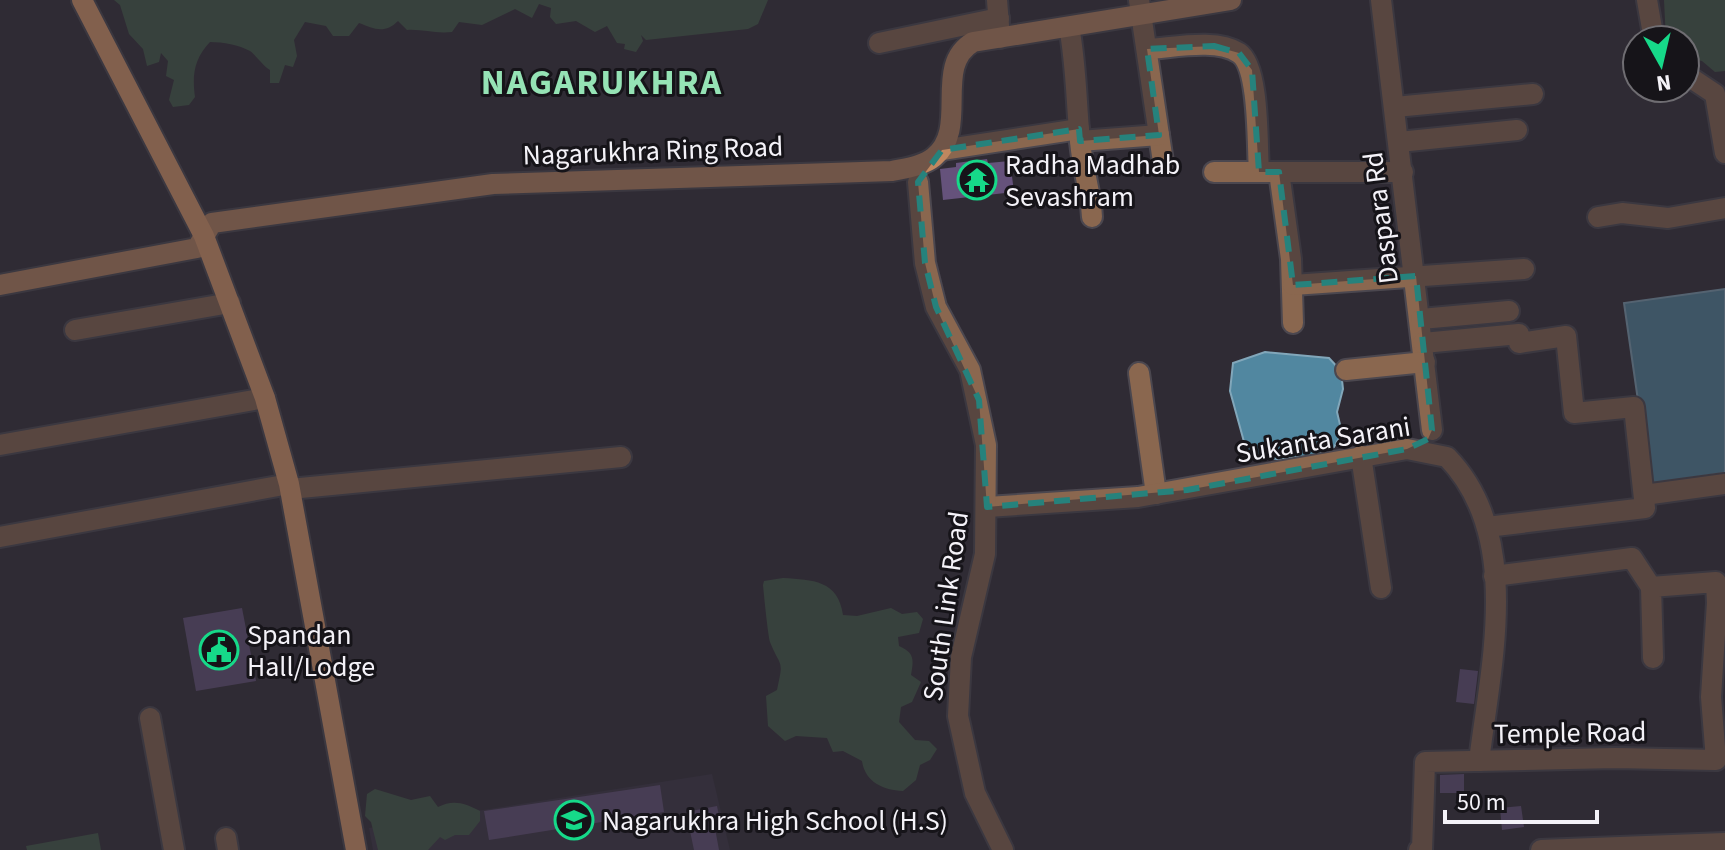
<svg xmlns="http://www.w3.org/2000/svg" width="1725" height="850" font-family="'Source Sans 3',sans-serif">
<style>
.built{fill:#3a3343}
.green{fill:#425b47}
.water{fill:#5187a0;stroke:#82a7ba;stroke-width:2}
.building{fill:#65527b}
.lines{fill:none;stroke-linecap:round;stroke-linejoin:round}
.minor-casing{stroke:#4b474f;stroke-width:24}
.tertiary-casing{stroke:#4b474f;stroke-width:24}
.secondary-casing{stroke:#4b474f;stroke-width:24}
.primary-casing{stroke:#4b474f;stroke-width:24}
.minor{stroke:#8a674f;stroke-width:20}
.tertiary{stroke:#8a674f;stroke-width:20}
.secondary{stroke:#bf875f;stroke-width:20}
.primary{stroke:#e79f6c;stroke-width:20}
.marked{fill:none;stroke:#26827c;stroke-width:6;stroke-dasharray:16 10;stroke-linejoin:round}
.labels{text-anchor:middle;stroke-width:6;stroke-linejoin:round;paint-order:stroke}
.street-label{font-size:28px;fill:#f4f2f8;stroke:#161419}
.poi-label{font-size:28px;fill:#f4f2f8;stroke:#161419;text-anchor:start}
.district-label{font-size:36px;font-weight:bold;letter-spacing:2px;fill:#95e3b5;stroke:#161419}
</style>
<rect width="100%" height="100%" fill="#2f2b34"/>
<polygon class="built" points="712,774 730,850 373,850 369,828"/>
<g class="green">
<path d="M114 0H768L758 24 748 29 646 40 641 35 643 41 636 52 624 49 625 44 617 43 607 26 595 32 576 21 556 24 550 17 551 8 539 4 532 18 515 9 482 25 459 22 452 32C435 34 423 29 407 30L398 21C384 35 373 28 359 23L349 36H333L326 26 305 22 294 40 297 56 293 67 285 65 279 83H270V70C262 65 256 55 250 51 239 45 223 42 210 42 194 59 192 75 195 97L189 105 173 107 169 100 174 80 166 76 168 61 161 53 159 62 147 66 143 49 129 34 120 5Z"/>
<polygon points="1664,0 1725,0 1725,71 1715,72 1702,61 1685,57 1685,40 1666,40"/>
<path d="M783 578C813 580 838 580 843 615L857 616 891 608 902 614 917 612 923 619 919 633 898 637 899 646C914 653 914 658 911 675L921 682 912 702 901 707 899 722 915 740 929 741 937 749 930 760 920 765 916 780 903 791C883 790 865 782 862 761L843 751 833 752 827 738 796 736 785 741 768 726 766 696 777 690C784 658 781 669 770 642 768 635 764 596 763 585L764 581Z"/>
<path d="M375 789 411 800 430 796 438 807C453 799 465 803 480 811V821L469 835H455L445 840 440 837 428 850H378L371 822 365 816 367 794Z"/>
<polygon points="98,833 101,850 27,850 26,846"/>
</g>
<g class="water">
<polygon points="1725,289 1725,473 1650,484 1624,303"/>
<polygon points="1265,352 1329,358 1341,371 1343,389 1337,412 1342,433 1334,447 1313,456 1277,459 1252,455 1246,449 1230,391 1233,363"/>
</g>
<g class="building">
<polygon points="987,159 988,163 1010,161 1014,192 943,200 940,169 956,167 956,163"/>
<polygon points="242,608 256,681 196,691 183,618"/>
<polygon points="1460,669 1478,671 1474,704 1456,702"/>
<polygon points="1464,774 1464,793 1440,793 1440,775"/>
<polygon points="660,785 664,812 489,840 484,811"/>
<polygon points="717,806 720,821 714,823 719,850 694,850 686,812"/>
<polygon points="1521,806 1524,827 1502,830 1500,808"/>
</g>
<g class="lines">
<defs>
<g id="minor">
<polyline points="1139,0 1163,162"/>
<polyline points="1381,0 1432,430"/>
<polyline points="1647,0 1654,40"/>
<path d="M1069 27C1077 68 1076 109 1081 150 1084 173 1091 194 1092 217"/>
<polyline points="879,43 999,18"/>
<path d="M1147 49C1172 48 1216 38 1239 53 1260 67 1257 147 1259 172"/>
<polyline points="1685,74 1715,94 1725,153"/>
<polyline points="1395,107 1533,94"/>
<polyline points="1080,141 1159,135"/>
<polyline points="1399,142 1517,130"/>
<polyline points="942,150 1079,129"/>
<polyline points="1214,172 1403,172"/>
<polyline points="1279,172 1291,259 1293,323"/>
<polyline points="1598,217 1622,213 1668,218 1725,208"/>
<polyline points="1293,285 1524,269"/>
<polyline points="1421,319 1509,311"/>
<polyline points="75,330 230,303"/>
<polyline points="1423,343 1519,334 1519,343 1566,336 1574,413 1634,407 1645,508 1487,527"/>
<polyline points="1346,370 1425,362"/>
<polyline points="1139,373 1156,494"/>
<polyline points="0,445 265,398"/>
<polyline points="1361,456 1381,588"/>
<polyline points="290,489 621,457"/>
<polyline points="1644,495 1725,484"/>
<path d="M987 507 1138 497 1407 449 1447 457C1523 535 1491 664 1479 761"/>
<polyline points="0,537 289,484"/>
<polyline points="1494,576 1632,558 1651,587"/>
<polyline points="1653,658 1651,587 1716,582 1717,603 1725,603"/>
<polyline points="150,718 174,850"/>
<polyline points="226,838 228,850"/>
<polyline points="1419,850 1422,850 1425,762 1615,758 1716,760 1711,697 1717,603"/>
<polyline points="1541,850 1725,843"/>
</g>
<g id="tertiary">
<polyline points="997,0 1000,38"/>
<polyline points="918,182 925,263 936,307 970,370 986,445 985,554 961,657 958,716 975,793 1003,850"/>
</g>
<path id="secondary" d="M0 285 197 248 212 223 493 184 892 171C906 168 923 166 934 157 970 128 932 66 973 42L1231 0"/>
<polyline id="primary" points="82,0 204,236 265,398 289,484 356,850"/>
</defs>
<use href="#minor" class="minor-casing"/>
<use href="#tertiary" class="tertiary-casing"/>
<use href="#secondary" class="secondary-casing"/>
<use href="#primary" class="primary-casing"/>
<use href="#minor" class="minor"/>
<use href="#tertiary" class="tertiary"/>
<use href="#secondary" class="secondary"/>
<use href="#primary" class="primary"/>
</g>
<path d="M0 0H1725V850H0ZM1214 46 1239 53 1252 70 1259 172H1279L1293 285 1416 276 1432 430 1428 439 1407 449 1187 490 987 507 979 400 936 307 925 263 918 182 942 150 1079 129 1080 141 1159 135 1147 49Z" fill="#2f2b34" fill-opacity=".55" fill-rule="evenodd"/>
<path class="marked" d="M1214 46 1239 53 1252 70 1259 172H1279L1293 285 1416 276 1432 430 1428 439 1407 449 1187 490 987 507 979 400 936 307 925 263 918 182 942 150 1079 129 1080 141 1159 135 1147 49Z"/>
<defs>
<symbol id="temple-ring" viewBox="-11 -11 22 22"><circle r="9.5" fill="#161419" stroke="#16d989" stroke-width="1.5"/><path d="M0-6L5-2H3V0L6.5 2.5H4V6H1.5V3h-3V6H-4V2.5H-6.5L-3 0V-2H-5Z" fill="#16d989"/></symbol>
<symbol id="civic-ring" viewBox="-11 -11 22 22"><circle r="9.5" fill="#161419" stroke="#16d989" stroke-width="1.5"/><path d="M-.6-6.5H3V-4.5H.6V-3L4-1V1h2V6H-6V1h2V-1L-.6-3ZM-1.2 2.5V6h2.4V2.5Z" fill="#16d989"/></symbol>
<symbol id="school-ring" viewBox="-11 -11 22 22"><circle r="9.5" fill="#161419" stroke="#16d989" stroke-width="1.5"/><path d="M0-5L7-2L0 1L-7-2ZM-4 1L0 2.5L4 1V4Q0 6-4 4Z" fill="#16d989"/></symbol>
</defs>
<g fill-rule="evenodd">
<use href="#temple-ring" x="955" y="158" width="44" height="44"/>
<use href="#civic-ring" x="197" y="628" width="44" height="44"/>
<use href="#school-ring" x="552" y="798" width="44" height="44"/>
</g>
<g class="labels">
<g class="street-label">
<text transform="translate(653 150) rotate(-2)" y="10">Nagarukhra Ring Road</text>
<text transform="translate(1380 218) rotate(-97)" y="10">Daspara Rd</text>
<text transform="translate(1323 439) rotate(-9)" y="10">Sukanta Sarani</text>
<text transform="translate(945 606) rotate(-82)" y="10">South Link Road</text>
<text transform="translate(1570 732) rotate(-1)" y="10">Temple Road</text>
</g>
<g class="poi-label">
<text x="1005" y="174">Radha Madhab<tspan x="1005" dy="32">Sevashram</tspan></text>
<text x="247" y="644">Spandan<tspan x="247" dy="32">Hall/Lodge</tspan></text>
<text x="602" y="830">Nagarukhra High School (H.S)</text>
</g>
<g class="district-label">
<text x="602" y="94">NAGARUKHRA</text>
</g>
</g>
<g transform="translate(1661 64) rotate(172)"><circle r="38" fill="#161419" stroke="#6f6d72" stroke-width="2"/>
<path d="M0-6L14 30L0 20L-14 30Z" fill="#16d989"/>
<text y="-12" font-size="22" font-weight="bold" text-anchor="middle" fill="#f4f2f8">N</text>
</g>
<path d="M1445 810v12h152v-12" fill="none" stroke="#f4f2f8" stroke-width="4"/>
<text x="1457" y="810" font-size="24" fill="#f4f2f8" stroke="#161419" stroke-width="6" paint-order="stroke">50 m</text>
</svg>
